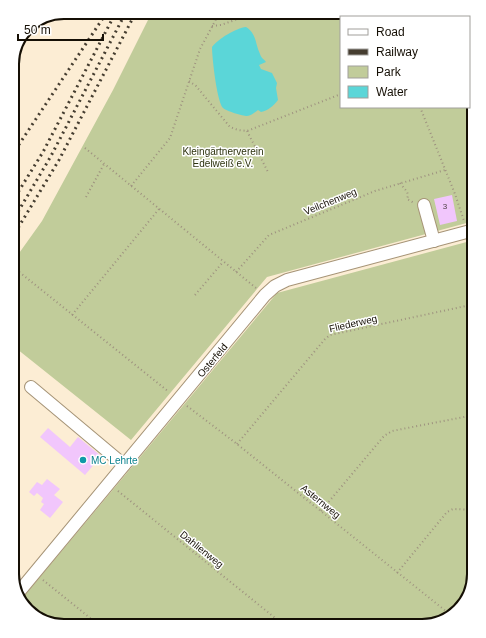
<svg xmlns="http://www.w3.org/2000/svg" width="486" height="638" font-family="Helvetica,sans-serif">
<style>
.green{fill:#c1cc9a}
.water{fill:#5bd6d8}
.building{fill:#f1c6fc}
.lines{fill:none;stroke-linecap:round;stroke-linejoin:round}
.minor-casing{stroke:#a69477;stroke-width:14}
.path{stroke:#9e927f;stroke-width:2;stroke-dasharray:1 3;stroke-linecap:butt}
.minor{stroke:#fff;stroke-width:12}
.rail{stroke:#453d30;stroke-width:3;stroke-dasharray:2 4;stroke-linecap:butt}
.culture-dot{fill:#0f9aa8;stroke:#fff;stroke-width:1.5}
.labels{text-anchor:middle;stroke-width:3;stroke-linejoin:round;paint-order:stroke}
.number-label{font-size:8px;fill:#4c3d43}
.park-label{font-size:10px;fill:#2c320e;stroke:#fff}
.street-label{font-size:10px;fill:#150f05;stroke:#fff}
.culture-label{font-size:10px;fill:#0d838f;stroke:#fff;text-anchor:start}
.rim{fill:none;stroke:#150f05;stroke-width:2}
</style>
<rect width="100%" height="100%" fill="#fcedd4"/>
<g class="green">
<polygon points="152,12 425,12 442,17 341,17 341,107 469,107 469,47 474,64 474,221 267,277 131,440 12,345 12,263 42,221 113,90"/>
<polygon points="474,240 474,574 467,600 451,617 422,626 61,626 38,619 21,603 20,601 277,293"/>
</g>
<path class="water" d="M246 27C257 34 255 44 260 54 261 58 264 59 266 62L259 65 261 69 272 73 277 83 276 88 278 100C273 106 269 110 261 112L258 110C255 112 251 116 247 116 243 116 226 111 223 108 217 102 212 57 212 47 218 39 236 28 246 27Z"/>
<g class="building">
<polygon points="452,195 457,221 440,225 434,199"/>
<polygon points="48,428 70,447 78,437 101,456 85,475 40,437"/>
<polygon points="47,479 60,489 54,495 63,502 50,518 40,510 44,504 41,502 43,498 37,493 34,496 29,492 37,482 42,485"/>
</g>
<g class="lines">
<defs>
<g id="minor">
<polyline points="424,205 434,241"/>
<polyline points="31,387 124,465"/>
<polyline points="18,593 265,295 275,286 287,280 474,230"/>
</g>
</defs>
<use href="#minor" class="minor-casing"/>
<g class="path">
<polyline points="383,12 384,17"/>
<polyline points="212,26 221,25 257,12"/>
<polyline points="189,81 196,86 230,127 238,130 247,131 341,94"/>
<polyline points="420,107 455,194 464,221"/>
<polyline points="247,131 268,172"/>
<polyline points="85,148 256,288"/>
<path d="M400 183C404 189 410 192 407 199L414 203"/>
<polyline points="131,186 170,138 200,49 220,12"/>
<polyline points="86,197 104,164"/>
<polyline points="13,267 169,392"/>
<polyline points="236,272 269,235 375,191 445,170"/>
<polyline points="195,295 223,262"/>
<polyline points="72,315 159,209"/>
<polyline points="187,406 237,444 452,616"/>
<polyline points="237,444 325,339 330,335 466,306 474,306"/>
<polyline points="118,491 285,626"/>
<polyline points="321,511 384,436 392,431 474,415"/>
<polyline points="397,573 447,512 453,509 474,510"/>
<polyline points="43,580 100,626"/>
</g>
<use href="#minor" class="minor"/>
<g class="rail">
<polyline points="12,155 107,12"/>
<polyline points="12,202 43,152 116,12"/>
<polyline points="12,222 51,156 126,12"/>
<polyline points="12,238 59,160 136,12"/>
</g>
</g>
<circle class="culture-dot" cx="83" cy="460" r="4"/>
<g class="labels">
<g class="number-label">
<text x="445" y="209">3</text>
</g>
<g class="park-label">
<text x="223" y="155">Kleingärtnerverein<tspan x="223" dy="12">Edelweiß e.V.</tspan></text>
</g>
<g class="street-label">
<text transform="translate(330 201) rotate(-22)" y="4">Veilchenweg</text>
<text transform="translate(353 323) rotate(-13)" y="4">Fliederweg</text>
<text transform="translate(212 360) rotate(-50)" y="4">Osterfeld</text>
<text transform="translate(321 501) rotate(39)" y="4">Asternweg</text>
<text transform="translate(202 549) rotate(39)" y="4">Dahlienweg</text>
</g>
<g class="culture-label">
<text x="91" y="464">MC Lehrte</text>
</g>
</g>
<path d="M0 0H486V638H0ZM64 19H422A45 45 0 0 1 467 64V574A45 45 0 0 1 422 619H64A45 45 0 0 1 19 574V64A45 45 0 0 1 64 19Z" fill="#fff" fill-rule="evenodd"/>
<path class="rim" d="M64 19H422A45 45 0 0 1 467 64V574A45 45 0 0 1 422 619H64A45 45 0 0 1 19 574V64A45 45 0 0 1 64 19Z"/>
<rect x="340" y="16" width="130" height="92" fill="#ffffff" stroke="#a19f9b"/>
<rect x="348" y="29" width="20" height="6" fill="#ffffff" stroke="#a19f9b"/>
<text x="376" y="36" font-size="12" fill="#150f05">Road</text>
<rect x="348" y="49" width="20" height="6" fill="#453d30" stroke="#a19f9b"/>
<text x="376" y="56" font-size="12" fill="#150f05">Railway</text>
<rect x="348" y="66" width="20" height="12" fill="#c1cc9a" stroke="#a19f9b"/>
<text x="376" y="76" font-size="12" fill="#150f05">Park</text>
<rect x="348" y="86" width="20" height="12" fill="#5bd6d8" stroke="#a19f9b"/>
<text x="376" y="96" font-size="12" fill="#150f05">Water</text>
<path d="M18 34v6h85v-6" fill="none" stroke="#150f05" stroke-width="2"/>
<text x="24" y="34" font-size="12" fill="#150f05" stroke="#ffffff" stroke-width="3" paint-order="stroke">50 m</text>
</svg>
